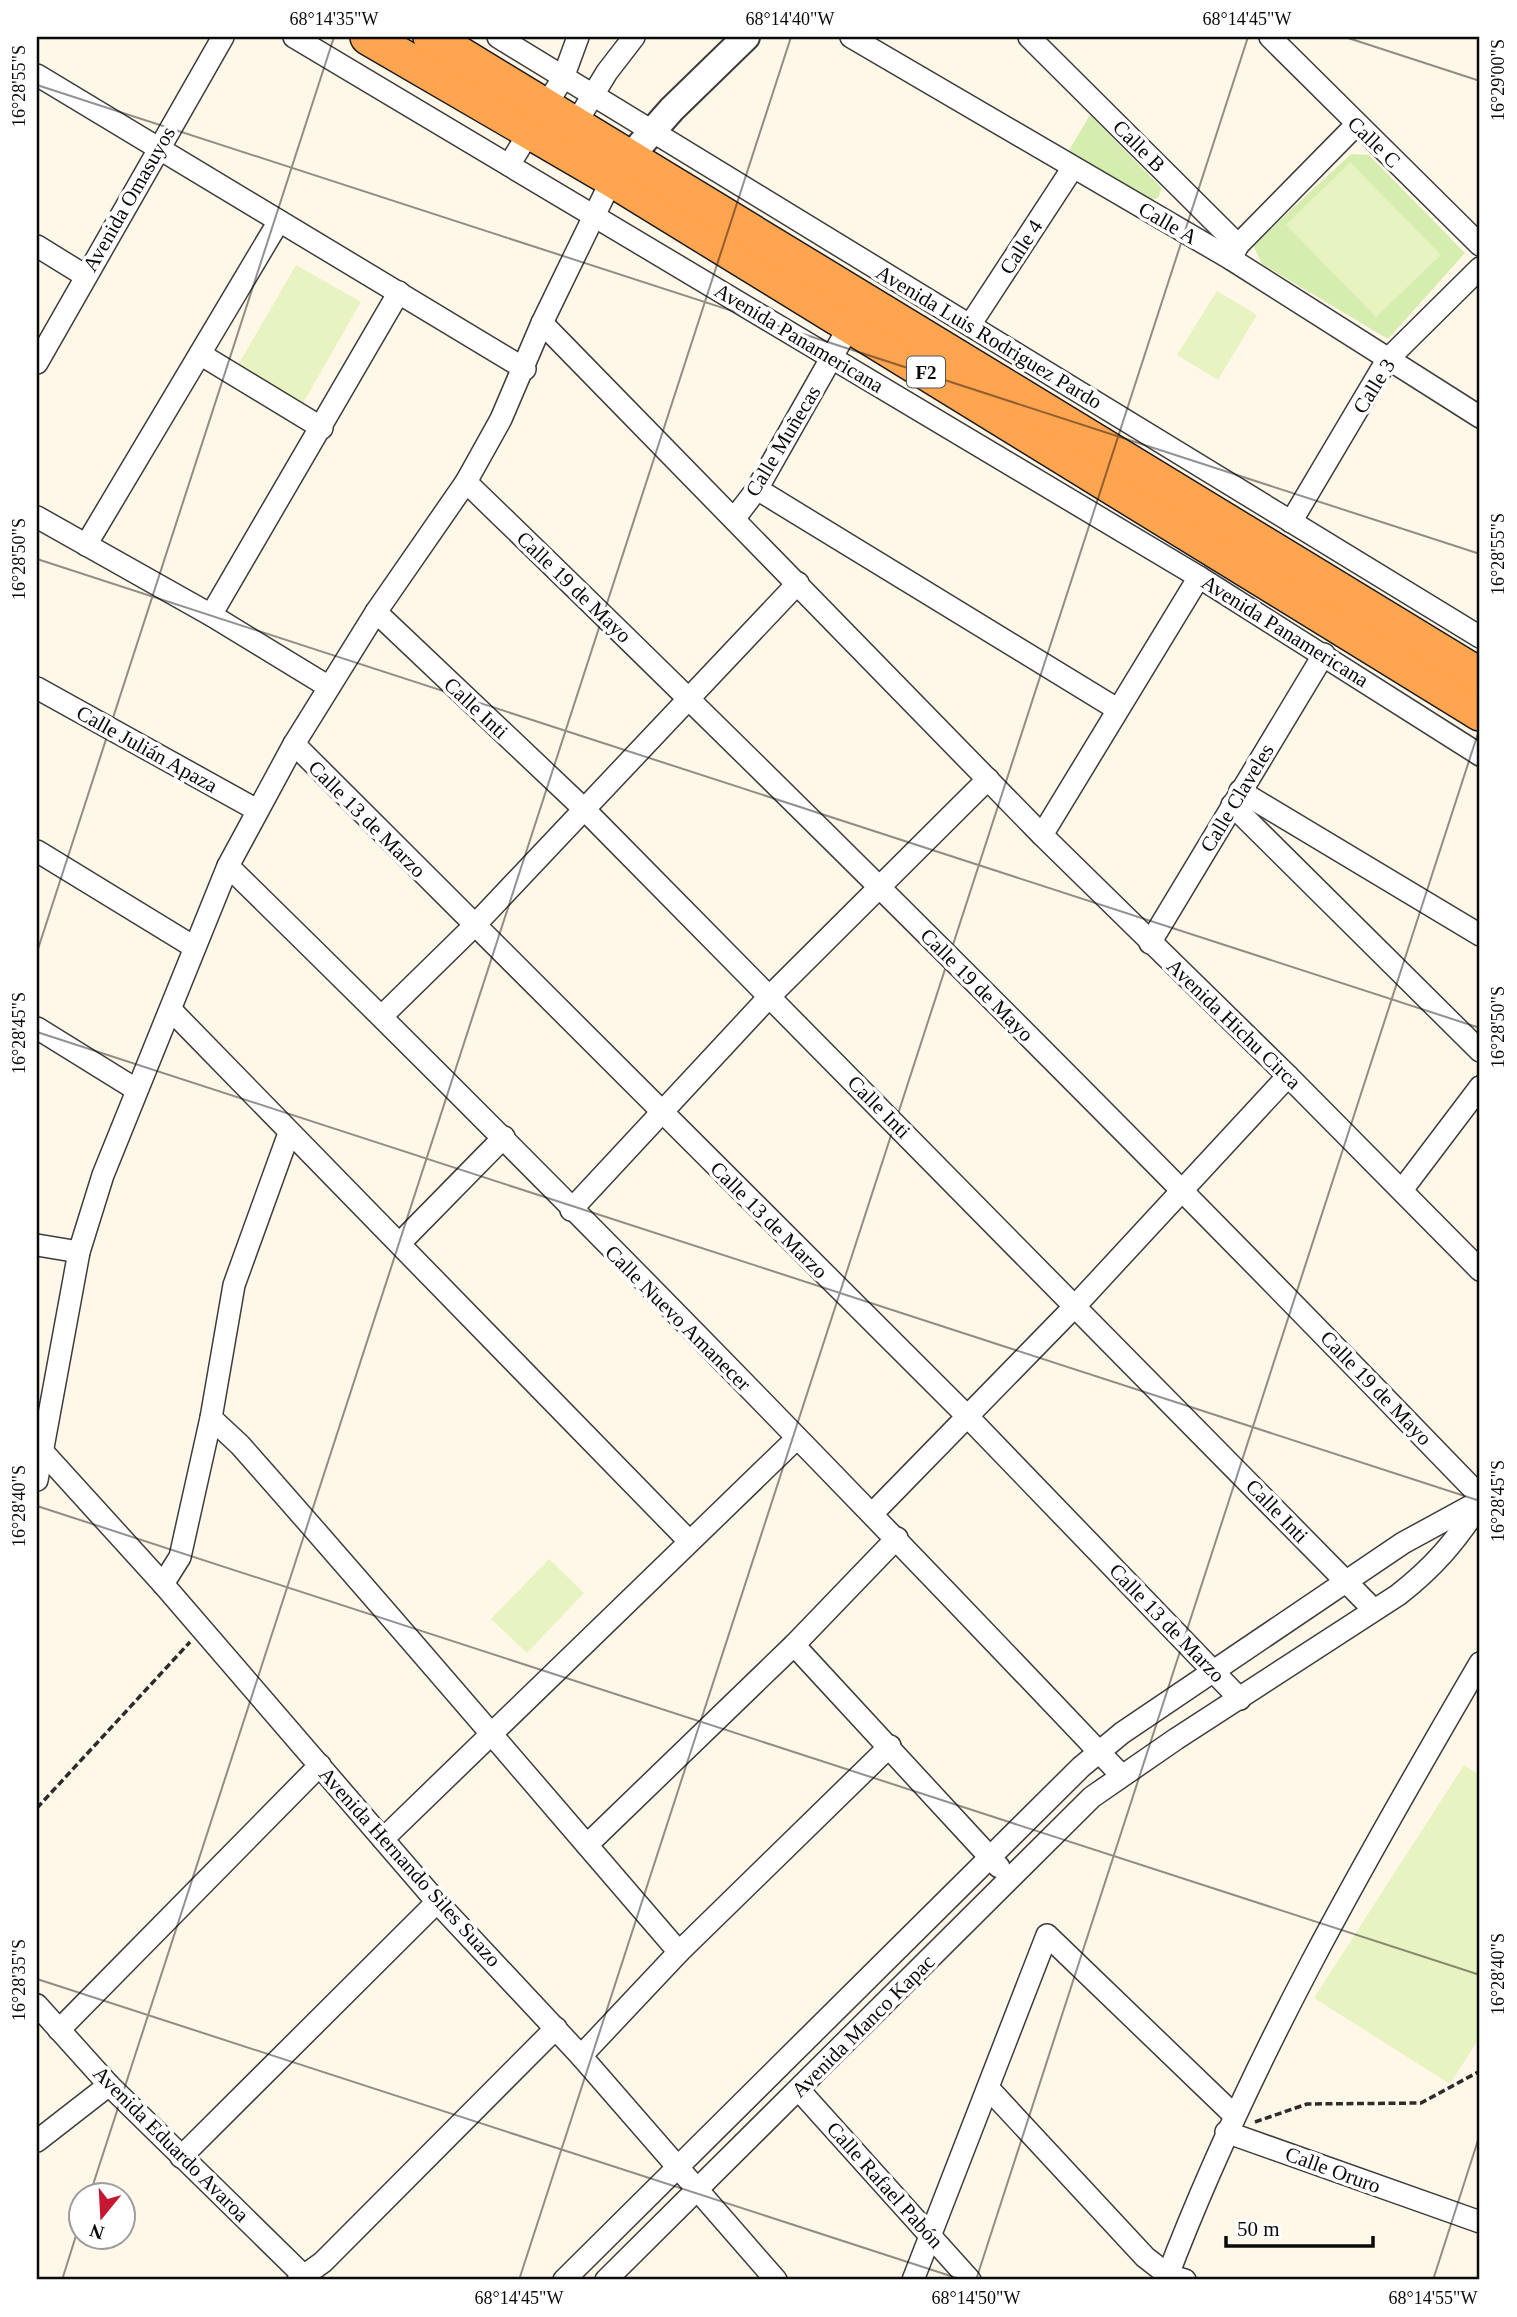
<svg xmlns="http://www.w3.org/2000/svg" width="1517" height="2317" font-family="Georgia,serif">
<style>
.green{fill:#d5edae}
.pitch{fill:#e7f3c1}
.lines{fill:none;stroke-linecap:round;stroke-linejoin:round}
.minor-casing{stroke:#3d3d3d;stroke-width:24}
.tertiary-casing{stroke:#3d3d3d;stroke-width:30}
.trunk-casing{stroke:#1b1b1b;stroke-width:38}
.path{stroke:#2c2c2c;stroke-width:3.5;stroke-dasharray:7 3.5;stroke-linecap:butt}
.minor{stroke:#fff;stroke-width:21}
.tertiary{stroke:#fff;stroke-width:26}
.trunk{stroke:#ffa54f;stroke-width:35}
.ticks{fill:none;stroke:#0a0a0a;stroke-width:2;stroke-opacity:0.45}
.labels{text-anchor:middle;stroke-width:7;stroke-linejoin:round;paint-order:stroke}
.shield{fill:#fff;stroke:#545454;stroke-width:2}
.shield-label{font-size:19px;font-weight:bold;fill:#0a0a0a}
.street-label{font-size:21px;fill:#0a0a0a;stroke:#fff}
.neatline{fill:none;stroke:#0a0a0a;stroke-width:2.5}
.ticks-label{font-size:18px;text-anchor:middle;fill:#0a0a0a}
</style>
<rect width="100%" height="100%" fill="#fff8e8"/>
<g class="green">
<polygon points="1090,115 1162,188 1158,198 1149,201 1068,152"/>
<polygon points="1351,154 1369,155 1465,253 1388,339 1262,264 1253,245"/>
</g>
<g class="pitch">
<polygon points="1350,162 1441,255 1376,317 1286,225"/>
<polygon points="296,265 361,302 302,405 237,367"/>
<polygon points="1217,291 1257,315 1218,380 1177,355"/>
<polygon points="549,1559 584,1593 527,1653 491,1619"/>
<polygon points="1464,1765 1480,1775 1480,2037 1450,2084 1314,1998"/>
</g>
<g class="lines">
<defs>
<g id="minor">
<polyline points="294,37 1199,577 1480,755"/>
<polyline points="498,37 1480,637"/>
<polyline points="851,37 1231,259 1480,417"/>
<polyline points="1029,37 1238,245 1231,259"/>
<polyline points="1270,37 1480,245"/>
<polyline points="37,75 525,369"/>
<polyline points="576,123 607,72 634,37"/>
<polyline points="509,165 563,78 578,37"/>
<polyline points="1238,245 1356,125"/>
<polyline points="37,246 84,275"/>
<polyline points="542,323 1042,835 1288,1076 1480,1270"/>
<polyline points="970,325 1072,169"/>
<polyline points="200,354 322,428"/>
<polyline points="37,363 223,37"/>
<path d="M466 482C810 815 1148 1152 1480 1496"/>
<polyline points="757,489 1117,709"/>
<polyline points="37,517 211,615 329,687"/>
<polyline points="734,519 757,489 850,325"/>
<polyline points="1291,522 1387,360 1480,268"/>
<polyline points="86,545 279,221"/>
<polyline points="376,612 585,810 1374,1610"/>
<polyline points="211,615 399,292"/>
<polyline points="37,688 257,810"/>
<polyline points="294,744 968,1417 1240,1699"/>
<polyline points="1240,791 1480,935"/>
<polyline points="1232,805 1480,1051"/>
<polyline points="1042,835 1199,577"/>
<polyline points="37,851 194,947"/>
<path d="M228 866C532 1163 829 1467 1121 1775"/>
<polyline points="1150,943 1324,654"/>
<polyline points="171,1010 689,1541"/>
<polyline points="382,1016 473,927 798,583"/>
<polyline points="37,1028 137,1090"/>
<polyline points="1402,1190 1480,1087"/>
<polyline points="571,1210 769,997 988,779"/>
<polyline points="400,1243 504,1137"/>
<polyline points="37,1245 79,1252"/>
<path d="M211 1418 240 1445C388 1612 533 1783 679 1952"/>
<polyline points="44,1453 163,1584 437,1902 581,2056 776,2280"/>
<polyline points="37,1480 79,1252 103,1175 228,866 294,744 376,612 466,482 501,419 542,323 612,179"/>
<polyline points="872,1514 1076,1305 1288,1076"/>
<polyline points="163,1584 180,1557 211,1418 234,1285 289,1133"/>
<polyline points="794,1645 999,1867"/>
<polyline points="383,1839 797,1438"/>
<polyline points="587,1845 794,1645 897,1538"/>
<polyline points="37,2005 109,2085 308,2280"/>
<polyline points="59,2030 320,1765"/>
<polyline points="581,2056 679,1952 890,1746"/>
<polyline points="989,2089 1145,2257 1168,2275 1185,2280"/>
<polyline points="799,2090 970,2280"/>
<polyline points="1226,2132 1480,2222"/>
<polyline points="37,2141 109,2085"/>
<polyline points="181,2157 437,1902"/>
<polyline points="298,2280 323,2262 556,2028"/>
<polyline points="564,2280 1081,1767 1122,1733 1403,1543 1480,1501"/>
<path d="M606 2280 1092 1797 1176 1739 1398 1595C1434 1567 1455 1542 1480 1504"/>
<polyline points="913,2280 1047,1935 1234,2115"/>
<path d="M1166 2280C1248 2064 1363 1863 1480 1663"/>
</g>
<polyline id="tertiary" points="619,169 672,109 746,37"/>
<g id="trunk">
<polyline points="368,37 612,179 1480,713"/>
<polyline points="431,37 1480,676"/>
</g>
</defs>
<use href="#minor" class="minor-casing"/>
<use href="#tertiary" class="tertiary-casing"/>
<use href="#trunk" class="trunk-casing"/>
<g class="path">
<polyline points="37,1808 190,1642"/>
<polyline points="1255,2122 1307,2104 1421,2103 1480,2071"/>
</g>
<use href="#minor" class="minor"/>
<use href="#tertiary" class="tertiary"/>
<use href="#trunk" class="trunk"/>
</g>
<path class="ticks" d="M1345 37 1480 81M37 85 1480 554M37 559 1480 1028M37 952 334 37M37 1032 1480 1501M37 1506 1480 1975M37 1979 963 2280M90 2194 791 37M62 2280 80 2223M519 2280 1248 37M976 2280 1480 727M1433 2280 1480 2134"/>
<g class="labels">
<rect class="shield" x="907" y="356.5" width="38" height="31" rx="5"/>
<g class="shield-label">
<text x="926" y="379">F2</text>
</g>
<g class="street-label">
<text transform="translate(1374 142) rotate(44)" y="7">Calle C</text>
<text transform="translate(1139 146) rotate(45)" y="7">Calle B</text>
<text transform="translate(129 199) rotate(-60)" y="7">Avenida Omasuyos</text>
<text transform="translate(1168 223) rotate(30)" y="7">Calle A</text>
<text transform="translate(1021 247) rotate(-57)" y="7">Calle 4</text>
<text transform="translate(989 337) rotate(31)" y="7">Avenida Luis Rodriguez Pardo</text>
<text transform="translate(799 338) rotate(31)" y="7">Avenida Panamericana</text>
<text transform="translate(1374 386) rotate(-58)" y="7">Calle 3</text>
<text transform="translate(783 441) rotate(-59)" y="7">Calle Muñecas</text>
<text transform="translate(574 587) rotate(44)" y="7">Calle 19 de Mayo</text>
<text transform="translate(1285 631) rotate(32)" y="7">Avenida Panamericana</text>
<text transform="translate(476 708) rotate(43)" y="7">Calle Inti</text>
<text transform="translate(147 749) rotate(29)" y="7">Calle Julián Apaza</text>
<text transform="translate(1237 798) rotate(-59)" y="7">Calle Claveles</text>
<text transform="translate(367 819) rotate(45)" y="7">Calle 13 de Marzo</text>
<text transform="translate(977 985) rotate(45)" y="7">Calle 19 de Mayo</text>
<text transform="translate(1234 1024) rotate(44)" y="7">Avenida Hichu Circa</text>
<text transform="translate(879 1107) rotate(45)" y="7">Calle Inti</text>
<text transform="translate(769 1220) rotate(45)" y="7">Calle 13 de Marzo</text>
<text transform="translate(678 1318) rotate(45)" y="7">Calle Nuevo Amanecer</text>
<text transform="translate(1376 1388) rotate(46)" y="7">Calle 19 de Mayo</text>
<text transform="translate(1277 1511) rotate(46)" y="7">Calle Inti</text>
<text transform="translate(1167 1623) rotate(46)" y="7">Calle 13 de Marzo</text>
<text transform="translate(410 1867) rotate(48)" y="7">Avenida Hernando Siles Suazo</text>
<text transform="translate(863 2026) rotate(-45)" y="7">Avenida Manco Kapac</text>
<text transform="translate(171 2144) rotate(45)" y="7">Avenida Eduardo Avaroa</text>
<text transform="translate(1333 2170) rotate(20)" y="7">Calle Oruro</text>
<text transform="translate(885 2185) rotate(48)" y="7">Calle Rafael Pabón</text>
</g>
</g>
<rect width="1517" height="2317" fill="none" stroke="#ffffff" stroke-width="77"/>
<g transform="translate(102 2216) rotate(198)"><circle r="33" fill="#ffffff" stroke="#9d9d9d" stroke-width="2"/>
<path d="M0-5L12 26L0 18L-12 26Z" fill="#c61732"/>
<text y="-10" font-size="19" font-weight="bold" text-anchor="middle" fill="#0a0a0a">N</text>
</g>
<path d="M1226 2236v10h147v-10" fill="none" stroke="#0a0a0a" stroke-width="3.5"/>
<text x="1237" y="2236" font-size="21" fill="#0a0a0a" stroke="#ffffff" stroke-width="5" paint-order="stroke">50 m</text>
<rect x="38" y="38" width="1440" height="2240" class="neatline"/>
<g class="ticks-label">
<text x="334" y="25">68°14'35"W</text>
<text x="790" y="25">68°14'40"W</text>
<text x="1247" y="25">68°14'45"W</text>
<text transform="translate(1498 80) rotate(-90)" y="6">16°29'00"S</text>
<text transform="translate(19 86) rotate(-90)" y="6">16°28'55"S</text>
<text transform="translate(1498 554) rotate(-90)" y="6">16°28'55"S</text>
<text transform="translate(19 559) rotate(-90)" y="6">16°28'50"S</text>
<text transform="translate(1498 1027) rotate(-90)" y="6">16°28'50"S</text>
<text transform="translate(19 1033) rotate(-90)" y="6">16°28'45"S</text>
<text transform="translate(1498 1501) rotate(-90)" y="6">16°28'45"S</text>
<text transform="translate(19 1506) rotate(-90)" y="6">16°28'40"S</text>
<text transform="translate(1498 1974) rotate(-90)" y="6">16°28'40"S</text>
<text transform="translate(19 1980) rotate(-90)" y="6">16°28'35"S</text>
<text x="519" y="2304">68°14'45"W</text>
<text x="976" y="2304">68°14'50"W</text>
<text x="1433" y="2304">68°14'55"W</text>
</g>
</svg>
